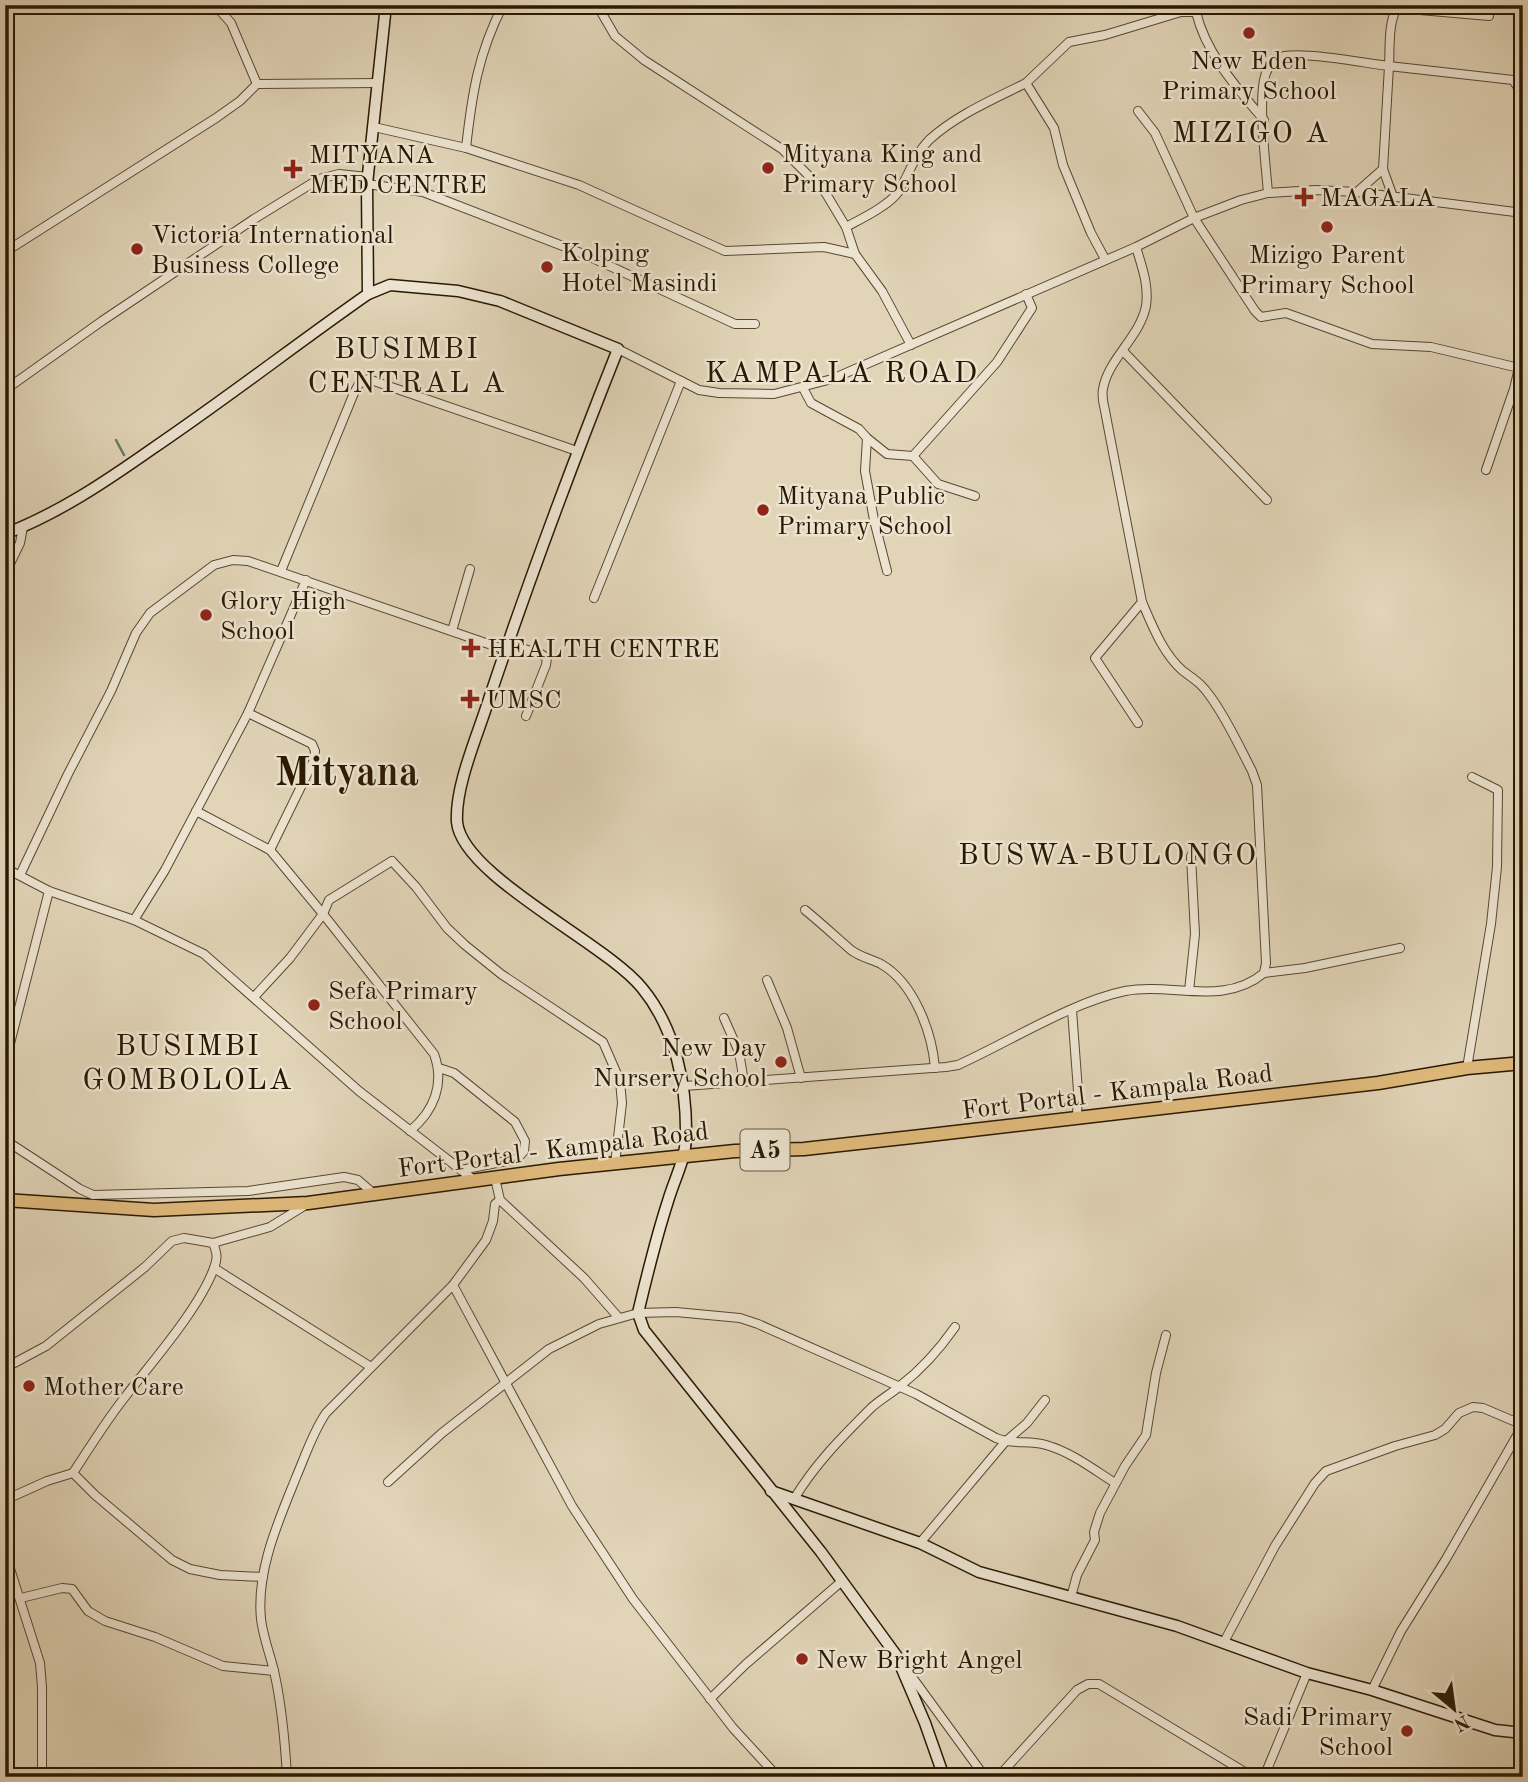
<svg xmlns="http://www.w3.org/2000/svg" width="1528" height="1782" font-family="'Old Standard TT',serif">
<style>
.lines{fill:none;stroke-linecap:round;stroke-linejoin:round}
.stream{stroke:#6a7867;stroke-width:2.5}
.street-casing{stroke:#58482f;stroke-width:10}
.secondary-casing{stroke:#2a1902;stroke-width:13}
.primary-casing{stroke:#2a1902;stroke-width:15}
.street{stroke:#ece3d0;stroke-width:8}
.secondary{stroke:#ece3d0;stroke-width:10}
.primary{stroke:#e0ba7c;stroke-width:12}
.poi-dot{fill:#8f2418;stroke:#ece3d0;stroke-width:2.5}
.labels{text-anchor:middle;stroke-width:5;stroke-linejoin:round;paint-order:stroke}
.shield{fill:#ece3d0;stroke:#645640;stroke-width:2}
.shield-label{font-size:24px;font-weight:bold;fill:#2a1902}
.poi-label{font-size:26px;fill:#2a1902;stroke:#ece3d0;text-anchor:start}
.street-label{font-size:26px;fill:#2a1902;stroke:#ece3d0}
.quarter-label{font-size:30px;letter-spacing:2px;fill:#2a1902;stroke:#ece3d0}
.town-label{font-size:40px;font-weight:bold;fill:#2a1902;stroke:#ece3d0}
</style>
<rect width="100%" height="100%" fill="#e1d4b7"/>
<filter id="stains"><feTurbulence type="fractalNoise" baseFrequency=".00286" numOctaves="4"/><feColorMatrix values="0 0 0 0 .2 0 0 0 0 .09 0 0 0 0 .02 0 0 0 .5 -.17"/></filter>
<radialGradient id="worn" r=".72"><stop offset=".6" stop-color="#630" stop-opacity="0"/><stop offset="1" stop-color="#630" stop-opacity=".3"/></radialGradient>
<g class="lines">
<polyline class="stream" points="116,440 124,455"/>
<defs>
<g id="street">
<polyline points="215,5 231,23 257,84"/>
<polyline points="597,5 615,36 644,60 782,149 825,192 846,227"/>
<polyline points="1138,111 1155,133 1194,218 1255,311 1261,317 1286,313 1372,344 1431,347 1519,368 1514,389 1486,470"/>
<polyline points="374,127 466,148 579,185 725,251 824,247 855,254 882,291 911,345"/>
<path d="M466 148C472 94 478 54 503 5"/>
<polyline points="367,184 423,192 586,255 735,324 755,324"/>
<polyline points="1357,192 1383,169"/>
<path d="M1268 193C1266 166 1257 96 1266 73 1269 65 1276 58 1285 56 1307 52 1364 63 1389 66 1390 49 1388 22 1397 8L1489 16"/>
<polyline points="1393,197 1383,169 1389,66 1513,80 1523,95"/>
<polyline points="5,252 216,118 240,101 257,84 378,83"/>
<path d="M855 254 846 227C861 219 890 205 899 191 909 174 915 154 929 140 956 115 994 99 1026 83"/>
<path d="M1105 259 1091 233 1063 165 1054 128 1026 83 1069 42 1105 35 1181 12H1196C1206 54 1237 88 1264 120"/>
<polyline points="618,349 699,390 719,393 774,394 832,379 1136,247 1194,218 1241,200 1268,193 1316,190 1357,192 1523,213"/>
<polyline points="1123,351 1267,500"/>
<polyline points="803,388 811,403 859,429 867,438 865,471 874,520 887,571"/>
<polyline points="5,390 102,321 254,219 319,179 339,174 368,177"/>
<polyline points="867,438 887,454 913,456 938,484 975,496"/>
<polyline points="913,456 997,362 1032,308 1026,294"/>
<polyline points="281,571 354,393 359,384 368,379 577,451"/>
<polyline points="5,574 20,543 23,527"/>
<polyline points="594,598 681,381"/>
<polyline points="452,631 470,569"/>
<polyline points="508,644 541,654 547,658 546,665 526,716"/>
<polyline points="248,713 312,744 315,751 314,760 270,850"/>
<polyline points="1138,723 1095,658 1142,602"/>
<path d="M196 811 270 850 323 914 434 1054C445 1084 434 1111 410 1131"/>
<polyline points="5,868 49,891 134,920 204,954 359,1091 474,1180"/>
<polyline points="20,875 68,774 111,691 136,633 150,613 214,565 233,560 248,561 506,650"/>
<path d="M805 910C821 923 836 937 851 950 860 957 871 959 881 964 914 983 932 1032 935 1068"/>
<polyline points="134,920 165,870 248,713 306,580"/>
<polyline points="1264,973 1305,968 1400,948"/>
<polyline points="767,980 787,1028 801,1078"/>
<polyline points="1189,991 1195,934 1191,856"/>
<polyline points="254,997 290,958 323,914 329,900 392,861 416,887 447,928 465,945 501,974 603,1042 620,1081 622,1103 615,1164"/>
<polyline points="1072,1010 1078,1091 1077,1117"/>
<polyline points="724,1018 739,1052 744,1082"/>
<polyline points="5,1063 49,891"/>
<polyline points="439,1068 454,1073 515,1122 525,1141 524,1151 517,1159 461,1170"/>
<polyline points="1467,1068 1491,924 1497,867 1498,790 1472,777"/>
<path d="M684 1086 946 1067 958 1065C1009 1042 1072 1002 1125 991 1172 982 1223 1007 1264 973L1266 963 1257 785 1252 771C1239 746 1227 719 1210 696 1201 683 1195 680 1183 671 1163 654 1152 625 1142 602L1106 416C1105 408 1101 398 1103 389 1108 359 1140 337 1146 306 1149 285 1142 267 1136 247"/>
<polyline points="5,1140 80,1189 93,1195 248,1191 344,1177 358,1180 373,1193"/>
<polyline points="495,1178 500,1200 584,1278 619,1318"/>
<polyline points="214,1268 371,1367"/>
<polyline points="453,1285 572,1506 633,1599 733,1728 778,1777"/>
<polyline points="5,1368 46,1346 145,1267 172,1241 184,1238 213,1243"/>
<path d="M73 1473C90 1447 106 1421 125 1397 152 1362 199 1309 214 1268 218 1258 217 1253 213 1243L270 1227 304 1206"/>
<path d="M388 1482 442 1433 549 1349 599 1324 638 1313 676 1312 740 1318 758 1324 916 1394 996 1438C1012 1445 1029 1440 1046 1445 1071 1452 1093 1469 1115 1483"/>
<path d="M794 1499C815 1464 842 1437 870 1409 879 1400 891 1394 900 1386 922 1369 939 1350 955 1327"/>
<polyline points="5,1500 47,1481 73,1473 95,1495 172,1560 190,1569 220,1575 263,1577"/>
<polyline points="920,1543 1005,1442 1027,1423 1045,1400"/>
<polyline points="5,1553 40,1663 42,1687 42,1777"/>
<polyline points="1071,1597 1077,1575 1095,1540 1094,1532 1100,1513 1125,1466 1146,1435 1156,1373 1166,1335"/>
<polyline points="21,1598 62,1588 72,1589 88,1611 105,1621 155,1637 223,1666 274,1671"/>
<polyline points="1224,1642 1275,1546 1315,1483 1326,1471 1395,1446 1435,1435 1445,1429 1459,1413 1473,1407 1483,1408 1523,1425"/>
<polyline points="904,1666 985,1777"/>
<polyline points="1372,1690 1401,1631 1446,1559 1523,1425"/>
<polyline points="710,1699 746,1664 842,1581"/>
<path d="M287 1777C285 1741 282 1706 274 1671 270 1654 263 1637 261 1619 256 1570 279 1520 297 1475 306 1454 313 1432 326 1413L453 1285 486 1240 493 1221 495 1204 500 1200"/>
<polyline points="998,1777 1077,1690 1088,1684 1099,1684 1253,1777"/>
<polyline points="1264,1777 1307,1673"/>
</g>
<g id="secondary">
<path d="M368 294 390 285 458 291 500 301 618 349C571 467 527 585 487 705 476 739 455 787 457 822 462 876 606 943 642 988 676 1029 687 1087 686 1138 685 1161 674 1180 668 1201 656 1238 647 1275 638 1313L644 1330 821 1552 896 1655 925 1723 944 1777"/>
<path d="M5 534C59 513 105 482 152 449 226 399 295 345 368 294L367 184 386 5"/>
<polyline points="771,1491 920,1543 979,1572 1177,1626 1307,1673 1372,1690 1495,1730 1523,1733"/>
</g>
<polyline id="primary" points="5,1200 154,1210 308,1203 559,1169 735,1151 804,1149 921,1136 1378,1083 1467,1068 1523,1063"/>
</defs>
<use href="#street" class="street-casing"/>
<use href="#secondary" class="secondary-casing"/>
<use href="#primary" class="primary-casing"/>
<use href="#street" class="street"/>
<use href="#secondary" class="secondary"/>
<use href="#primary" class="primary"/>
</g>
<g class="poi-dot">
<circle cx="1249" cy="33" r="7"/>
<circle cx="768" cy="168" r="7"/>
<path d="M289.5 158.5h7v7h7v7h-7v7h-7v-7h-7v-7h7z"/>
<path d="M1300.5 186.5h7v7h7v7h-7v7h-7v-7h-7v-7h7z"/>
<circle cx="1327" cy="227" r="7"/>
<circle cx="137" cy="249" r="7"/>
<circle cx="547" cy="267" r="7"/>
<circle cx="763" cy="510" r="7"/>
<circle cx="206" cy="615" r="7"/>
<path d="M467.5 637.5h7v7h7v7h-7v7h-7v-7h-7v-7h7z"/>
<path d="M466.5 688.5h7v7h7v7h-7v7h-7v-7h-7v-7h7z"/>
<circle cx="314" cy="1005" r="7"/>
<circle cx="781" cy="1062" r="7"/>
<circle cx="29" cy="1386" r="7"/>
<circle cx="802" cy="1659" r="7"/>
<circle cx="1407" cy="1731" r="7"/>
</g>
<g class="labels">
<rect class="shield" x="740.5" y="1129.5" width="49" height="41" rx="5"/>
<g class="shield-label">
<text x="765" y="1158">A5</text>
</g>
<g class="poi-label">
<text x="1249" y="69" text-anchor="middle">New Eden<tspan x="1249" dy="30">Primary School</tspan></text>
<text x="782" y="162">Mityana King and<tspan x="782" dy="30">Primary School</tspan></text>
<text x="309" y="163">MITYANA<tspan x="309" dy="30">MED CENTRE</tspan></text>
<text x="1320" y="206">MAGALA</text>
<text x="151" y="243">Victoria International<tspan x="151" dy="30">Business College</tspan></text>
<text x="561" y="261">Kolping<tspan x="561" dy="30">Hotel Masindi</tspan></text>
<text x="1327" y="263" text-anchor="middle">Mizigo Parent<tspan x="1327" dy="30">Primary School</tspan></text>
<text x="777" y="504">Mityana Public<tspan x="777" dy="30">Primary School</tspan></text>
<text x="220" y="609">Glory High<tspan x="220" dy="30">School</tspan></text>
<text x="487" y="657">HEALTH CENTRE</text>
<text x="486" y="708">UMSC</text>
<text x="328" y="999">Sefa Primary<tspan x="328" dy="30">School</tspan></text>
<text x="767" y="1056" text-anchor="end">New Day<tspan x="767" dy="30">Nursery School</tspan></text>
<text x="43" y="1395">Mother Care</text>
<text x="816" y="1668">New Bright Angel</text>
<text x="1393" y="1725" text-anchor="end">Sadi Primary<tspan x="1393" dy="30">School</tspan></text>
</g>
<g class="street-label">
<text transform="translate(1117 1091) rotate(-7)" y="9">Fort Portal - Kampala Road</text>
<text transform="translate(553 1149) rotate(-7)" y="9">Fort Portal - Kampala Road</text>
</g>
<g class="quarter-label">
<text x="1251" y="142">MIZIGO A</text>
<text x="407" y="358">BUSIMBI<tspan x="407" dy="34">CENTRAL A</tspan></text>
<text x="842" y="382">KAMPALA ROAD</text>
<text x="1108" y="864">BUSWA-BULONGO</text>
<text x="188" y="1055">BUSIMBI<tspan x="188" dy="34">GOMBOLOLA</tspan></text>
</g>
<g class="town-label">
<text x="347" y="785">Mityana</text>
</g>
</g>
<rect width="1528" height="1782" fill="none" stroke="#e1d4b7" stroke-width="28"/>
<rect x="7" y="7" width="1514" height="1768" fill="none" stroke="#2a1902" stroke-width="3.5"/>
<rect x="14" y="14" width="1500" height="1754" fill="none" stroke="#2a1902" stroke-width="2"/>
<g transform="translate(1454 1709) rotate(151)" stroke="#ece3d0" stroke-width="5" paint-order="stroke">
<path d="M0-5L12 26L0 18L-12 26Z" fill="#2a1902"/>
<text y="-10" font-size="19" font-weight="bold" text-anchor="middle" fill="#2a1902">N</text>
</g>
<rect width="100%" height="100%" filter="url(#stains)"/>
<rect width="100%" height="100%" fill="url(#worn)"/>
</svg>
